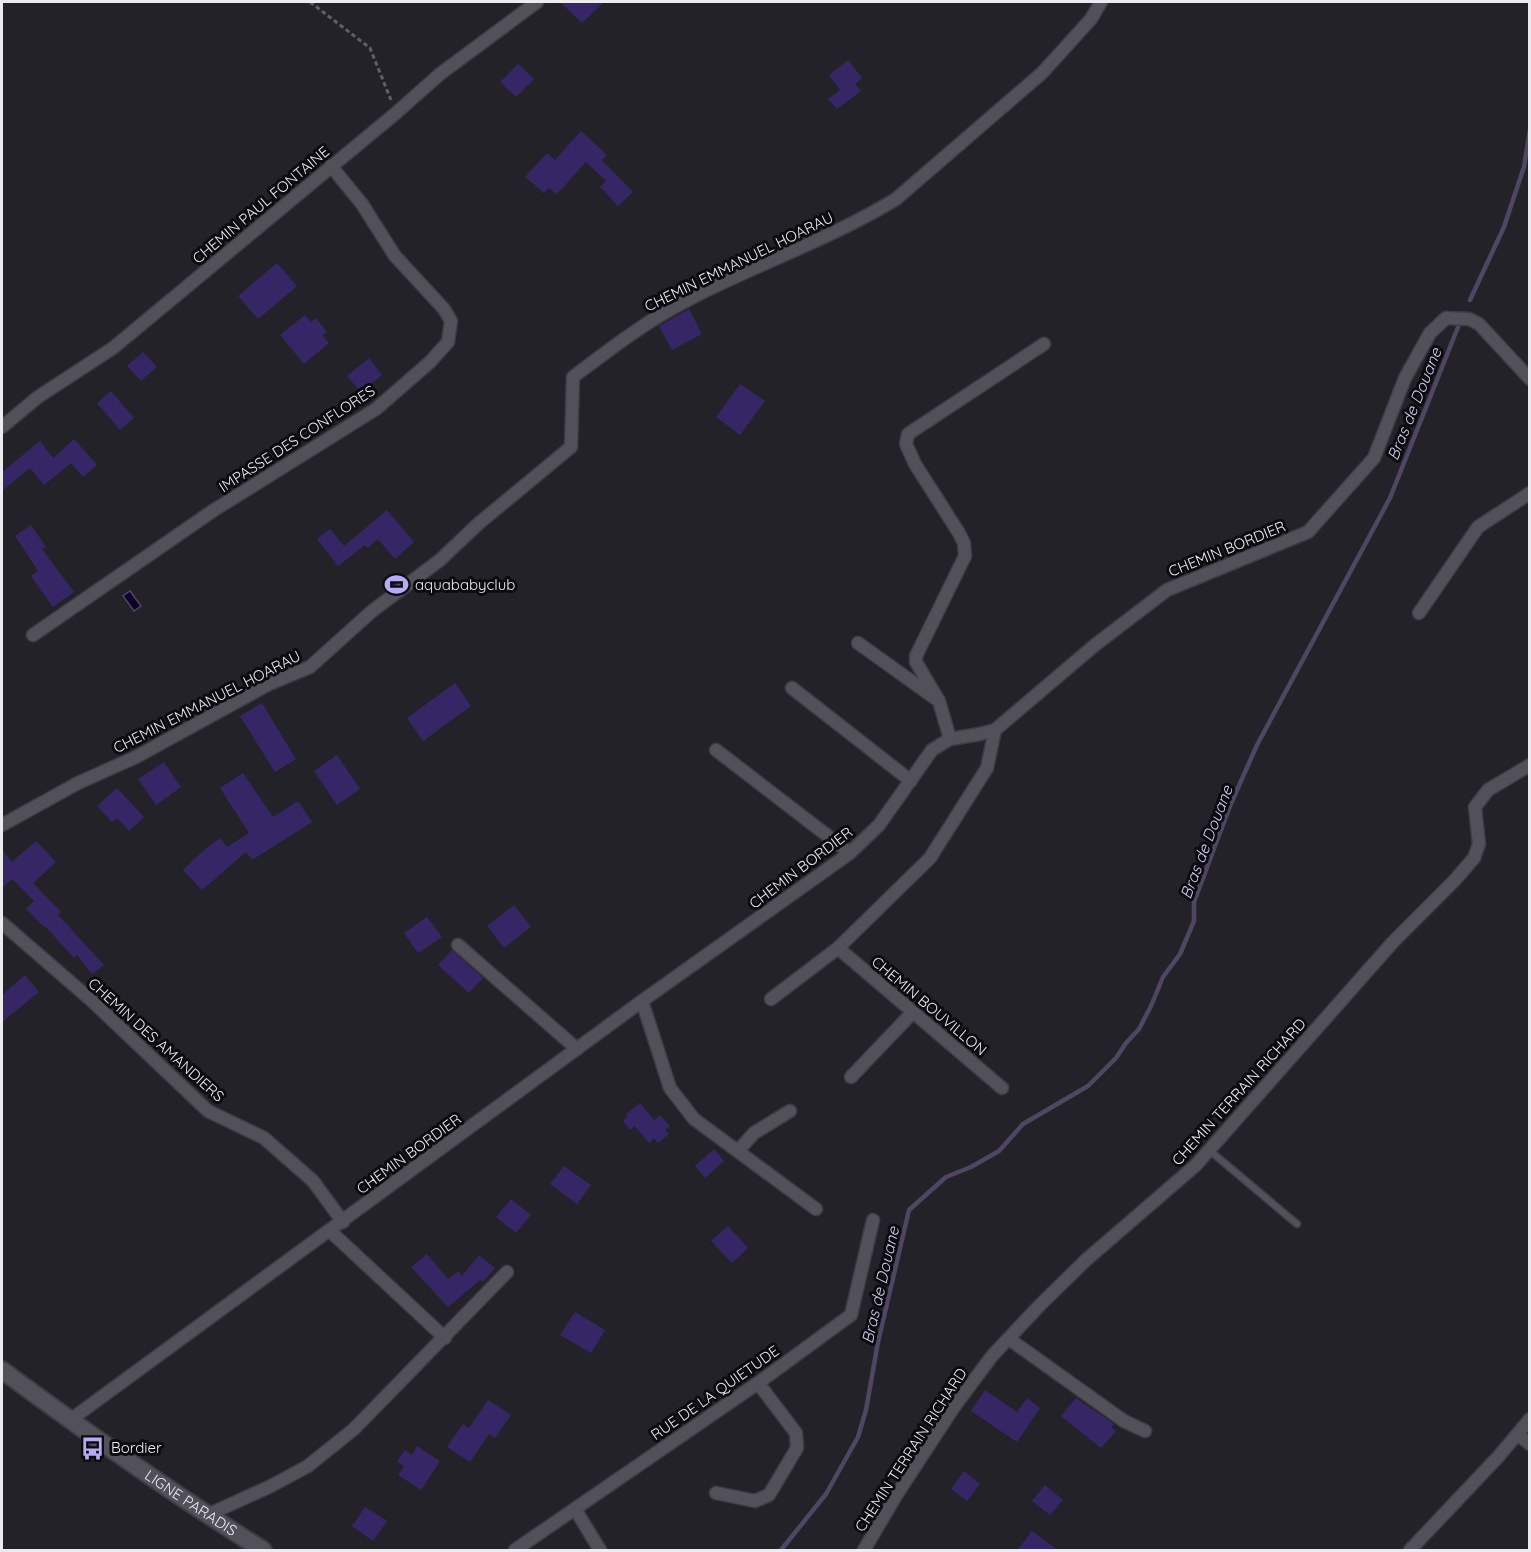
<svg xmlns="http://www.w3.org/2000/svg" width="1531" height="1552" font-family="Quicksand,sans-serif">
<style>
.water{fill:#0c0028;stroke:#4f4664;stroke-width:1.5}
.lines{fill:none;stroke-linecap:round;stroke-linejoin:round}
.stream{stroke:#4f4664;stroke-width:4.5}
.building{fill:#372666}
.lane-casing{stroke:#3d3c43;stroke-width:9}
.street-casing{stroke:#3d3c43;stroke-width:15}
.secondary-casing{stroke:#3d3c43;stroke-width:20}
.path{stroke:#605f66;stroke-width:3;stroke-dasharray:4.5 3;stroke-linecap:butt}
.lane{stroke:#525159;stroke-width:6}
.street{stroke:#525159;stroke-width:12}
.secondary{stroke:#525159;stroke-width:16}
.labels{text-anchor:middle;stroke-width:6;stroke-linejoin:round;paint-order:stroke}
.street-label{font-size:15px;fill:#ecebf0;stroke:#0c0c0f}
.poi-label{font-size:15px;fill:#ecebf0;stroke:#0c0c0f;text-anchor:start}
.water-label{font-size:16px;font-style:italic;fill:#d2cdf5;stroke:#0c0c0f}
</style>
<rect width="100%" height="100%" fill="#232229"/>
<polygon class="water" points="130,591 141,606 134,611 123,596"/>
<g class="lines">
<g class="stream">
<polyline points="1470,300 1504,227 1524,167 1530,129"/>
<polyline points="781,1550 826,1494 858,1437 866,1410 878,1342 909,1210 946,1177 971,1167 999,1151 1023,1124 1088,1086 1116,1058 1126,1043 1139,1029 1151,1006 1163,977 1180,954 1194,921 1194,902 1230,806 1257,745 1390,498 1460,322"/>
</g>
</g>
<g class="building">
<polygon points="560,2 604,2 582,23"/>
<polygon points="848,60 862,78 855,84 861,91 837,109 828,99 840,90 829,75"/>
<polygon points="518,64 534,79 516,97 500,82"/>
<polygon points="581,131 607,155 602,160 633,192 618,206 600,187 606,181 586,162 557,194 549,188 544,193 525,177 547,153 555,160"/>
<polygon points="277,263 297,286 258,319 238,296"/>
<polygon points="689,309 702,334 672,350 659,326"/>
<polygon points="305,315 311,322 316,318 327,332 322,335 329,343 304,364 280,335"/>
<polygon points="143,352 157,367 141,381 127,366"/>
<polygon points="369,358 382,375 361,392 347,376"/>
<polygon points="740,384 765,401 740,435 716,417"/>
<polygon points="111,391 134,418 120,430 97,403"/>
<polygon points="74,439 97,465 83,477 71,463 44,485 30,468 2,491 2,472 40,441 53,458"/>
<polygon points="387,510 414,542 395,559 378,539 368,548 365,545 338,566 317,539 330,529 344,546"/>
<polygon points="31,525 46,547 42,549 74,592 53,607 31,576 38,571 15,536"/>
<polygon points="455,683 471,706 423,741 407,718"/>
<polygon points="262,703 296,759 275,772 240,716"/>
<polygon points="337,755 360,789 337,805 314,771"/>
<polygon points="164,762 181,787 156,805 138,779"/>
<polygon points="243,773 273,817 298,801 312,822 252,860 246,852 202,890 183,870 205,849 220,838 227,847 249,833 220,788"/>
<polygon points="117,788 144,817 129,831 117,818 112,822 97,806"/>
<polygon points="36,841 56,862 33,883 61,912 58,915 104,965 92,974 77,955 74,958 45,926 44,927 26,909 34,901 12,879 2,888 2,850 12,862"/>
<polygon points="514,905 531,927 504,948 487,926"/>
<polygon points="427,917 442,937 418,953 404,933"/>
<polygon points="452,950 483,978 469,993 438,965"/>
<polygon points="25,975 39,992 2,1022 2,995"/>
<polygon points="640,1103 654,1120 660,1115 670,1126 665,1130 669,1134 658,1143 654,1138 649,1143 635,1126 630,1130 623,1121 628,1116 626,1114"/>
<polygon points="714,1149 724,1161 705,1178 695,1166"/>
<polygon points="564,1166 591,1185 577,1204 550,1184"/>
<polygon points="511,1199 531,1215 516,1233 496,1217"/>
<polygon points="728,1226 748,1248 732,1263 711,1241"/>
<polygon points="427,1254 448,1279 459,1271 462,1276 479,1255 495,1268 483,1282 480,1280 448,1307 411,1267"/>
<polygon points="575,1312 605,1330 591,1353 560,1335"/>
<polygon points="985,1390 1017,1412 1027,1398 1040,1408 1017,1442 971,1411"/>
<polygon points="1076,1398 1114,1424 1111,1427 1116,1431 1101,1448 1061,1416"/>
<polygon points="488,1400 511,1415 495,1438 489,1434 470,1462 447,1447 463,1424 469,1428"/>
<polygon points="417,1446 440,1461 421,1490 398,1475 404,1466 397,1462 405,1450 412,1455"/>
<polygon points="964,1471 980,1484 967,1501 951,1489"/>
<polygon points="1045,1485 1063,1500 1050,1515 1032,1501"/>
<polygon points="365,1507 387,1521 373,1541 352,1526"/>
<polygon points="1032,1531 1059,1551 1017,1551"/>
</g>
<g class="lines">
<defs>
<polyline id="lane" points="1209,1150 1297,1224"/>
<g id="street">
<polyline points="2,427 38,397 113,348 396,113 440,74 537,2"/>
<polyline points="1419,613 1478,527 1530,493"/>
<polyline points="33,635 214,510 376,409 430,362 448,342 451,321 444,309 395,256 362,204 331,166"/>
<polyline points="858,643 939,701 950,739"/>
<polyline points="792,688 911,781"/>
<polyline points="939,701 916,662 916,656 965,556 964,543 959,533 915,464 906,444 908,434 1044,344"/>
<polyline points="716,750 850,853"/>
<path d="M2 825 78 783 136 757 269 684 310 667 371 612 440 560 478 524 571 447 573 377C601 356 629 334 659 316 734 271 821 245 896 199L1042 73 1091 19 1101 2"/>
<polyline points="2,923 91,1000 208,1111 264,1138 313,1181 343,1222"/>
<polyline points="458,945 577,1049"/>
<polyline points="838,948 1002,1088"/>
<polyline points="771,999 838,948 930,858 987,768 995,730"/>
<polyline points="642,1001 670,1088 694,1119 816,1209"/>
<polyline points="851,1077 913,1012"/>
<polyline points="738,1151 754,1133 790,1111"/>
<polyline points="330,1231 445,1338"/>
<polyline points="1009,1339 1124,1421 1145,1431"/>
<polyline points="71,1421 77,1415 642,1001 850,853 879,825 932,750 950,739 980,734 995,730 1095,645 1167,590 1308,532 1374,458 1405,378 1430,333 1446,318 1469,319 1479,324 1530,379"/>
<polyline points="1518,1435 1530,1444"/>
<polyline points="716,1493 755,1501 769,1495 797,1448 796,1433 758,1383"/>
<polyline points="575,1509 600,1550"/>
<polyline points="210,1517 214,1512 271,1486 308,1466 354,1429 507,1272"/>
<polyline points="515,1550 758,1383 851,1315 873,1220"/>
<polyline points="864,1550 897,1494 954,1407 992,1356 1040,1305 1086,1260 1196,1165 1393,942 1454,881 1474,858 1479,844 1475,807 1488,790 1530,765"/>
<polyline points="1410,1550 1498,1457 1530,1419"/>
</g>
<g id="secondary">
<path id="s1" d="M2 1370C87 1433 173 1494 263 1550"/>
</g>
</defs>
<use href="#lane" class="lane-casing"/>
<use href="#street" class="street-casing"/>
<use href="#secondary" class="secondary-casing"/>
<polyline class="path" points="310,2 370,48 391,100"/>
<use href="#lane" class="lane"/>
<use href="#street" class="street"/>
<use href="#secondary" class="secondary"/>
</g>
<defs>
<symbol id="stadium-bare" viewBox="-9 -9 18 18"><path d="M0-5a6.5 5 0 1 0 0 10a6.5 5 0 1 0 0-10ZM-3.5-1.8h7v3.6h-7Z" fill="#b7abf7" stroke="#0c0c0f" stroke-width="2.5" paint-order="stroke"/></symbol>
<symbol id="bus-bare" viewBox="-9 -9 18 18"><path d="M-5-6H5V4H4V6H2V4H-2V6H-4V4H-5ZM-3.5-4V0h7V-4ZM-3.5 1.2v1.5H-2V1.2ZM2 1.2v1.5H3.5V1.2Z" fill="#b7abf7" stroke="#0c0c0f" stroke-width="2.5" paint-order="stroke"/></symbol>
</defs>
<g fill-rule="evenodd">
<use href="#stadium-bare" x="380" y="568" width="33" height="33"/>
<use href="#bus-bare" x="76" y="1432" width="33" height="33"/>
</g>
<g class="labels">
<g class="street-label">
<text transform="translate(261 205) rotate(-40)" y="5">CHEMIN PAUL FONTAINE</text>
<text transform="translate(739 262) rotate(-26)" y="5">CHEMIN EMMANUEL HOARAU</text>
<text transform="translate(297 439) rotate(-33)" y="5">IMPASSE DES CONFLORES</text>
<text transform="translate(1227 549) rotate(-22)" y="5">CHEMIN BORDIER</text>
<text transform="translate(207 702) rotate(-27)" y="5">CHEMIN EMMANUEL HOARAU</text>
<text transform="translate(801 868) rotate(-37)" y="5">CHEMIN BORDIER</text>
<text transform="translate(929 1006) rotate(40)" y="5">CHEMIN BOUVILLON</text>
<text transform="translate(156 1040) rotate(42)" y="5">CHEMIN DES AMANDIERS</text>
<text transform="translate(1239 1092) rotate(-48)" y="5">CHEMIN TERRAIN RICHARD</text>
<text transform="translate(409 1154) rotate(-36)" y="5">CHEMIN BORDIER</text>
<text transform="translate(715 1393) rotate(-35)" y="5">RUE DE LA QUIETUDE</text>
<text transform="translate(911 1450) rotate(-57)" y="5">CHEMIN TERRAIN RICHARD</text>
<text dy="5" stroke="none"><textPath href="#s1" startOffset="231">LIGNE PARADIS</textPath></text>
</g>
<g class="poi-label">
<text x="415" y="590">aquababyclub</text>
<text x="111" y="1453">Bordier</text>
</g>
<g class="water-label">
<text transform="translate(1414 404) rotate(-68)" y="6">Bras de Douane</text>
<text transform="translate(1206 842) rotate(-69)" y="6">Bras de Douane</text>
<text transform="translate(880 1285) rotate(-77)" y="6">Bras de Douane</text>
</g>
</g>
<rect width="1531" height="1552" fill="none" stroke="#ecebf0" stroke-width="6"/>
</svg>
